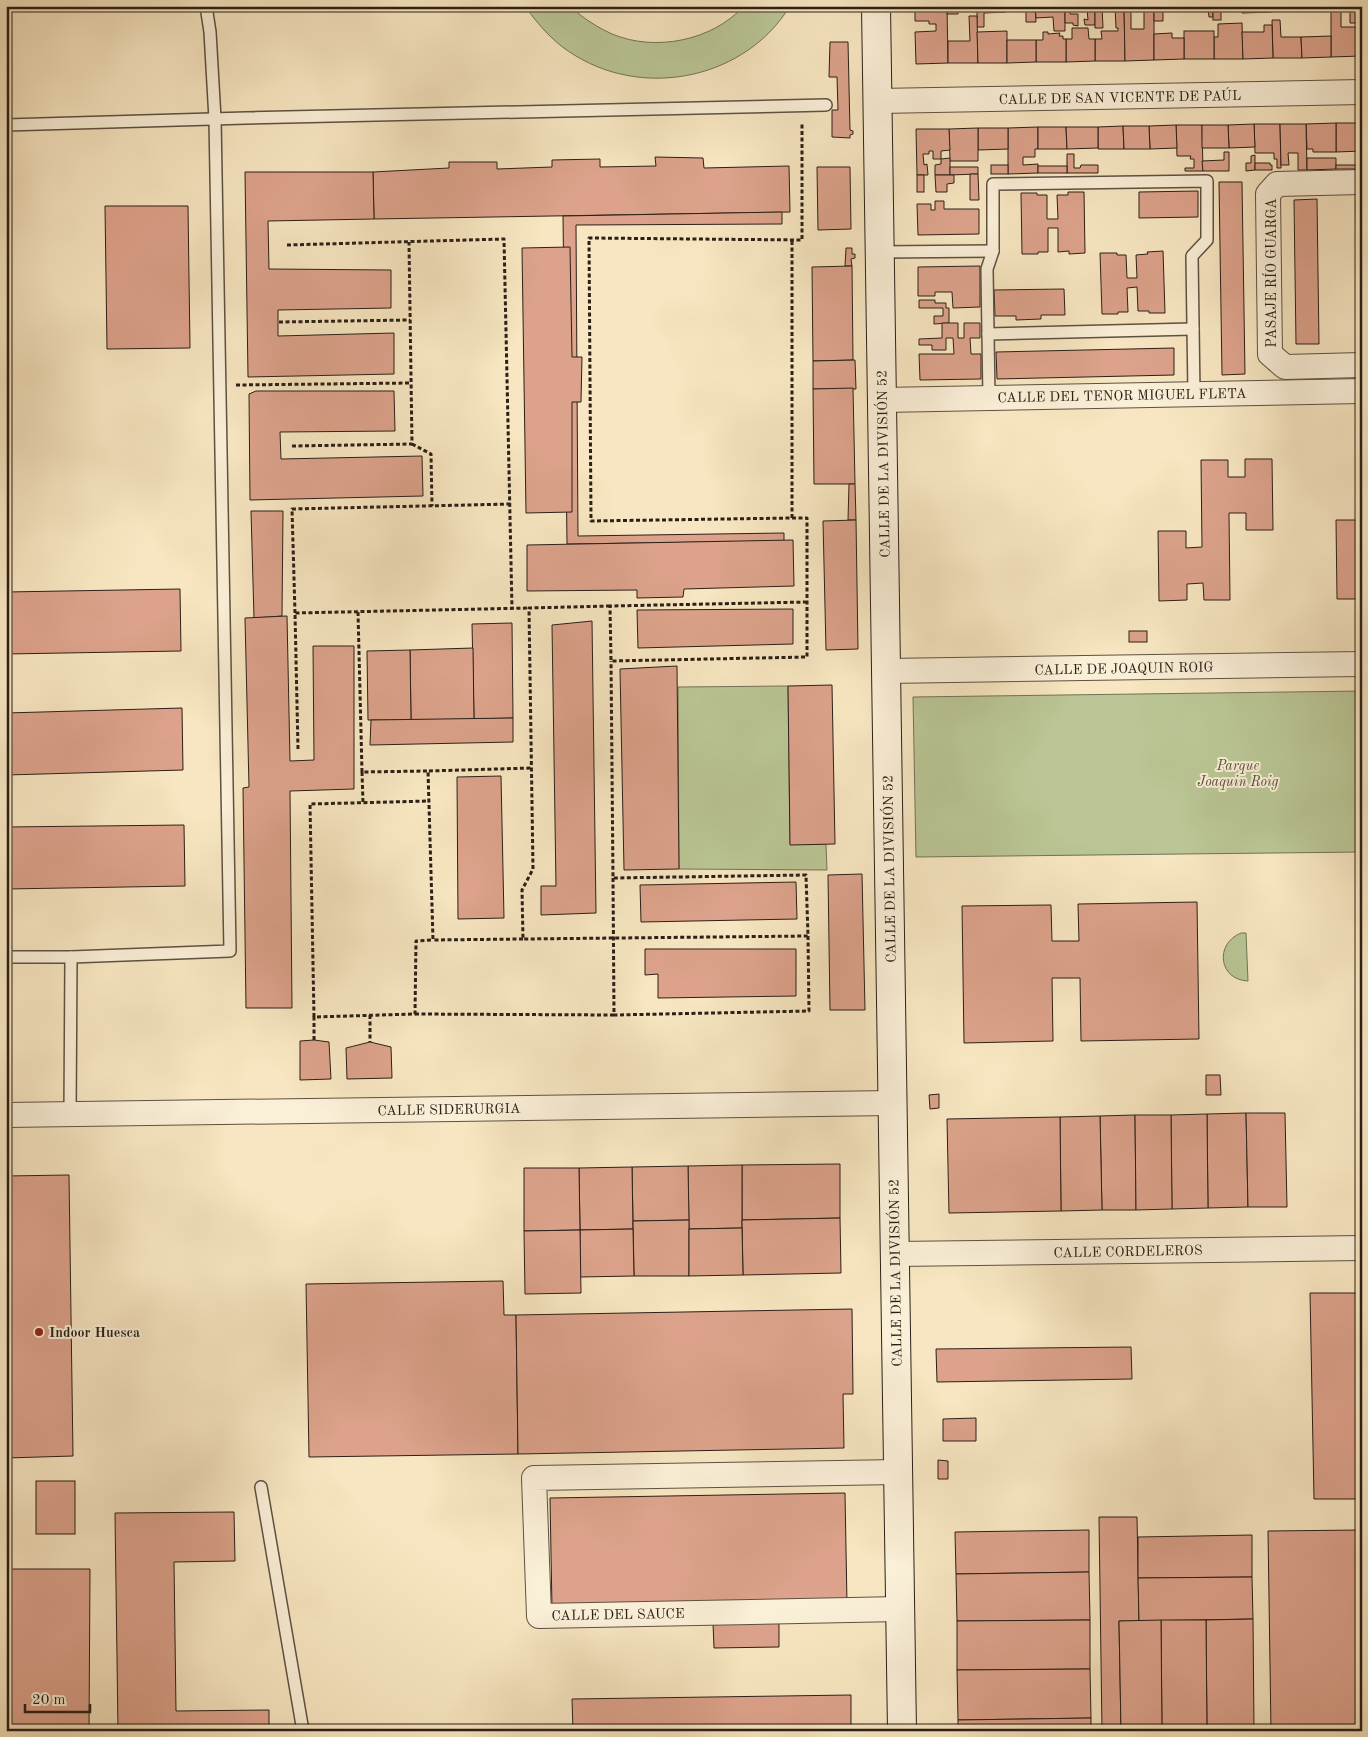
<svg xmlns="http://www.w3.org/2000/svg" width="1368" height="1737" font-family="'Old Standard TT',serif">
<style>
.green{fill:#bac695;stroke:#727256}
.building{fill:#dca28b;stroke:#2b1f17}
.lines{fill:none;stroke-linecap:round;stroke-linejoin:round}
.service-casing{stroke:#5e5142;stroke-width:14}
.minor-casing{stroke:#5e5142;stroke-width:26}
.secondary-casing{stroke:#2b1f17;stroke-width:30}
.path{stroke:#2b1f17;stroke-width:3;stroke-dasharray:4 2.5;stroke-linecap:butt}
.service{stroke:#faefd7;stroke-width:11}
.minor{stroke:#faefd7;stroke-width:24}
.secondary{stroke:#faefd7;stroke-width:28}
.poi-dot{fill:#8f2418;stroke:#faefd7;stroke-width:2}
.labels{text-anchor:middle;stroke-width:4;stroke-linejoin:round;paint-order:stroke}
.street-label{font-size:14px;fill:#2b1f17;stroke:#faefd7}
.park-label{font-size:14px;font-style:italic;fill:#56513d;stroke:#faefd7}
.poi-label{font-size:14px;font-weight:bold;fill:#2b1f17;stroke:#faefd7;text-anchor:start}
</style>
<rect width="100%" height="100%" fill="#f7e6c1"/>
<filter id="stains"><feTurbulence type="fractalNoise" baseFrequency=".004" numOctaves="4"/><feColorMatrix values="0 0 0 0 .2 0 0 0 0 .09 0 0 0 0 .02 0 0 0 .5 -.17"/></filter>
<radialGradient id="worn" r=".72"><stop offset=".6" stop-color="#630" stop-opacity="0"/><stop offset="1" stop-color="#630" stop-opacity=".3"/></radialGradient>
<g class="green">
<path d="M525 6C534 6 565 4 571 6 574 7 577 12 579 14 589 22 601 29 612 34 655 52 712 41 744 6H790C746 78 647 99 576 56 555 44 539 26 525 6Z"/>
<polygon points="788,686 790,844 826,844 827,870 679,869 678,687"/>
<polygon points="1362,691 1362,852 916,857 913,697"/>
<path d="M1241 933H1246L1248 981C1219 980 1214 944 1241 933Z"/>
</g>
<g class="building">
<polygon points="915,6 947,6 948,63 916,64 915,32 936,31 936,24 929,24 929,21 915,21"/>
<polygon points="947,6 968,6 968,7 958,7 958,14 947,14"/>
<polygon points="977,6 1006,6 1006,12 984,13 984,27 977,27"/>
<polygon points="1021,6 1035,6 1036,22 1026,22 1026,8 1021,8"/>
<polygon points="1035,6 1065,6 1065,31 1054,31 1053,17 1036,18"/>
<polygon points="1065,6 1095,6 1095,25 1085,25 1084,19 1088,20 1087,9 1070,9 1070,14 1078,14 1078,26 1073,25 1073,23 1065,23"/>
<polygon points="1095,6 1102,6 1103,28 1095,28"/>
<polygon points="1115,6 1124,6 1125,61 1095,61 1095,39 1102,39 1101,31 1118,31 1118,28 1116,28"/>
<polygon points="1124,6 1131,6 1131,29 1144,29 1144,6 1154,6 1154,60 1125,61"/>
<polygon points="1154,6 1183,6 1183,7 1168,8 1168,11 1163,11 1163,21 1154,21"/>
<polygon points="1183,6 1213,6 1213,17 1209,17 1208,8 1183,9"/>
<rect x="1213" y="6" width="8" height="14"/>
<polygon points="1242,6 1272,6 1272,12 1242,13"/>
<polygon points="1331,6 1360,6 1361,23 1350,23 1350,8 1341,8 1341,27 1361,27 1361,56 1331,57"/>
<polygon points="969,16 977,16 978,63 948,63 948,41 970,41"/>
<polygon points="1272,20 1280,20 1281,37 1301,37 1302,58 1273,58"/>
<polygon points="1242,23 1243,59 1214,59 1214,37 1218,37 1218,24"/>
<polygon points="1264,25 1272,25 1273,58 1243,59 1242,32 1264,32"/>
<polygon points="1072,28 1088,28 1089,39 1095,39 1095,61 1066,62 1066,39 1072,39"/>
<polygon points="1007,31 1007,63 978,63 977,32"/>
<rect x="1184" y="31" width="30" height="28"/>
<polygon points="1043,32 1048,32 1048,34 1060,33 1059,36 1063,36 1063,39 1066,39 1066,62 1036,62 1036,40 1043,40"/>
<polygon points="1172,33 1172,38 1184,38 1184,59 1154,60 1154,34"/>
<polygon points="1331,36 1331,57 1302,58 1301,37"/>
<polygon points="1007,40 1036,40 1036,62 1007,63"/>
<polygon points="830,42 848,42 850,130 853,131 853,134 850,135 850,138 832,137 832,110 838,110 837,77 829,77"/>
<polygon points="1336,123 1362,123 1362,151 1336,152"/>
<polygon points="1336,123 1336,152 1313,152 1313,149 1307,149 1306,124"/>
<polygon points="1254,124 1280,124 1281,168 1277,168 1277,159 1274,159 1274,153 1255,153"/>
<polygon points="1254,124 1255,147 1229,148 1228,125"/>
<polygon points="1280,124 1306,124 1307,170 1298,170 1298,153 1288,153 1289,165 1281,165"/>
<polygon points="1176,125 1202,125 1203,171 1185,171 1185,168 1194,168 1194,159 1190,159 1191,156 1177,156"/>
<polygon points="1176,125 1177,148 1150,149 1149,126"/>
<polygon points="1202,125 1228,125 1229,148 1202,148"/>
<polygon points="1123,126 1124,149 1098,149 1098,127"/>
<polygon points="1123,126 1149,126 1150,149 1124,149"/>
<polygon points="1038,127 1038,149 1035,149 1035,157 1023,157 1023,165 1038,164 1038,173 1008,174 1008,128"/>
<polygon points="1038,127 1066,127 1067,149 1038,149"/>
<polygon points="1066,127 1098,127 1098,148 1067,149"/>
<polygon points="978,128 1008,128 1008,149 978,150"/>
<polygon points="978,128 978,161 950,161 949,129"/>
<polygon points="916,129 949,129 950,150 941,151 941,159 933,159 933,151 929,151 929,154 923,154 924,165 927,164 928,175 917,175"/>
<polygon points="1224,152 1229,152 1229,171 1203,171 1202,161 1224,160"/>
<polygon points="1067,154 1074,154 1074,168 1080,168 1081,165 1098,165 1098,173 1067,173"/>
<polygon points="1255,155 1255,170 1246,171 1246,163 1251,163 1251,156"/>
<polygon points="655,157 703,158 704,168 789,166 790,212 374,219 373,172 449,168 449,162 497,162 497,169 552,167 552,160 600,159 600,167 656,166"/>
<polygon points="950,158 950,175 935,175 935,165 941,164 941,159"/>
<polygon points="1307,158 1336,158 1336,169 1307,170"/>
<polygon points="1255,163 1270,163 1270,165 1272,165 1272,170 1255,170"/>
<rect x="991" y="165" width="17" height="9"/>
<rect x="1336" y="165" width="26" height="4"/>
<rect x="1038" y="166" width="29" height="7"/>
<polygon points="817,167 850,167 851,229 818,230"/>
<polygon points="950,167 978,167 978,174 950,175"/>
<polygon points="245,172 373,172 374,219 268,221 269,269 391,270 391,308 278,310 278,336 394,333 394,374 248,377"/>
<polygon points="970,174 978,174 979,200 970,200"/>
<rect x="917" y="175" width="7" height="17"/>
<polygon points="935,175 954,175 954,183 947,184 947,192 936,192"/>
<polygon points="1219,182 1242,182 1245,374 1222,375"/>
<polygon points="1198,191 1198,217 1139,218 1139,192"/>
<polygon points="1068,192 1084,192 1085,253 1069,254 1069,251 1058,252 1058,228 1048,228 1048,252 1038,252 1038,254 1022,254 1021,193 1037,193 1037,195 1047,195 1047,219 1058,219 1057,195 1068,195"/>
<polygon points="1317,199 1319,344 1296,344 1294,200"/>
<polygon points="1356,200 1362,200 1362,343 1358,343"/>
<polygon points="935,201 944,201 944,209 979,209 979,234 918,235 917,204 931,204 931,210 935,210"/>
<polygon points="105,206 188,206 190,348 107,349"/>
<polygon points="782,212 782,224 576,225 578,536 784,533 784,541 567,544 563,216"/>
<polygon points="570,247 572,357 582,357 581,402 572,402 572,512 526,513 522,248"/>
<polygon points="846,248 852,248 852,254 855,254 855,258 851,259 852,266 845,266"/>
<polygon points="1163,251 1165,313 1149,313 1149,311 1138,311 1137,287 1127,288 1128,312 1118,312 1118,314 1102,314 1100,253 1117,253 1117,255 1126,255 1127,278 1137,278 1136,255 1148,254 1147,252"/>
<polygon points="852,266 853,360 813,361 812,267"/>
<polygon points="980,266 980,307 953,308 952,292 935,292 935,296 918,296 918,267"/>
<polygon points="1064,289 1065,315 1041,315 1041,319 1016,320 1016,316 995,316 994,290"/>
<polygon points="919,300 935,300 935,303 946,303 946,308 949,308 949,323 934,324 934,316 943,316 943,308 919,308"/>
<polygon points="942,323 958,323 958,338 964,338 964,323 980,323 980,338 970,338 971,354 981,354 981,379 920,380 919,354 954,354 953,338 946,338 946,350 932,350 932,345 919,345 919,339 942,338"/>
<polygon points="1174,348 1174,375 997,379 996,352"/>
<polygon points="855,360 856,389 813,389 813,361"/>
<polygon points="853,388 855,484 814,484 813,389"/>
<polygon points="256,391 394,391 395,431 280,432 281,459 422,456 423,496 250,500 249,394"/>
<polygon points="1245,459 1272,459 1273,530 1246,530 1246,513 1229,513 1230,600 1204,600 1203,583 1187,584 1187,600 1159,601 1158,531 1186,531 1186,548 1202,547 1201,460 1228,460 1228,477 1245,477"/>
<polygon points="849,484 855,484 856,520 848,520"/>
<polygon points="251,511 283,511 282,616 254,618"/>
<polygon points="856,520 858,649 826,650 823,521"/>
<polygon points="1336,520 1362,520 1362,599 1337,599"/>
<polygon points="793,540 794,586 684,589 683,597 637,598 637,590 527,591 527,545"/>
<polygon points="180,589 181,651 6,654 6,592"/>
<polygon points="793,609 793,644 638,648 637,610"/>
<polygon points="287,616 290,761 314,760 313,646 354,646 354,789 290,791 292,1008 246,1008 243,788 249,787 245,618"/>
<polygon points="592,621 596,913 541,915 541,886 556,886 552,625"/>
<polygon points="512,623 513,718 474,719 472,624"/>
<rect x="1129" y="631" width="18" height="11"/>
<polygon points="473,648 474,719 411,720 410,650"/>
<polygon points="410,650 411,720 368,720 367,651"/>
<polygon points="677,666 679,869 624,870 620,669"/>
<polygon points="832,685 835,844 790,845 788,686"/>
<polygon points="182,708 183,770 6,775 6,713"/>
<polygon points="513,718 513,742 370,745 371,720"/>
<polygon points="501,776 504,918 458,919 457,777"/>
<polygon points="184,825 185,886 6,889 6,827"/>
<polygon points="862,874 865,1010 830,1010 828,875"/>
<polygon points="796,882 797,919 641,922 640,885"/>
<polygon points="1197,902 1199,1039 1081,1041 1080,978 1052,978 1053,1041 964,1043 962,906 1051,905 1052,941 1079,941 1078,904"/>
<polygon points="645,949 796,949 796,996 658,998 658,974 645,975"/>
<polygon points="314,1040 329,1042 331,1079 300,1080 300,1041"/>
<polygon points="370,1042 391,1047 392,1078 347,1079 346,1048"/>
<polygon points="1206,1075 1220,1075 1221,1095 1206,1095"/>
<polygon points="939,1094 939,1108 930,1109 929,1095"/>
<polygon points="1246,1113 1248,1207 1208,1208 1207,1114"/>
<polygon points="1246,1113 1285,1113 1287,1207 1248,1207"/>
<polygon points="1207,1114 1208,1208 1172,1209 1171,1115"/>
<polygon points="1135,1115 1136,1210 1102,1210 1100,1116"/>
<polygon points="1135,1115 1171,1115 1172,1209 1136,1210"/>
<polygon points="1100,1116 1102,1210 1061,1211 1060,1117"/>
<polygon points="1060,1117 1061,1211 949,1213 947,1119"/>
<polygon points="840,1164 840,1218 742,1220 742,1165"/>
<polygon points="742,1165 742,1228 689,1229 688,1166"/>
<polygon points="688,1166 689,1220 633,1221 632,1167"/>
<polygon points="632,1167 633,1229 580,1230 579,1168"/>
<polygon points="524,1168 579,1168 580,1230 524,1231"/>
<polygon points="69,1175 73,1456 6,1458 6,1176"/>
<polygon points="840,1218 841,1273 743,1275 742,1220"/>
<polygon points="689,1220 689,1276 634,1276 633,1221"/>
<polygon points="742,1228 743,1275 689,1276 689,1229"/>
<polygon points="633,1229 634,1276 580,1277 580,1230"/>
<polygon points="580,1230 581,1293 525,1294 524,1231"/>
<polygon points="503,1281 504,1315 516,1315 518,1454 309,1457 306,1284"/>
<polygon points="1310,1293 1362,1293 1362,1499 1314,1499"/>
<polygon points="852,1309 853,1394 843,1394 844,1448 518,1454 516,1315"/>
<polygon points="1131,1347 1132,1379 937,1382 936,1349"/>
<polygon points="976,1418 976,1441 943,1441 943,1419"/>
<polygon points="938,1460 948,1461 948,1479 938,1479"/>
<rect x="36" y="1481" width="39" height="53"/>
<polygon points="845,1493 847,1604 552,1609 550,1498"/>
<polygon points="234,1512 235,1561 174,1562 176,1711 269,1710 269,1731 118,1731 115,1513"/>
<polygon points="1099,1517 1137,1517 1139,1621 1119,1621 1121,1731 1102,1731"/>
<polygon points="1089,1530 1089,1572 956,1574 955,1532"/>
<polygon points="1362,1530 1362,1731 1271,1731 1268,1531"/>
<polygon points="1252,1535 1252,1577 1138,1578 1138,1537"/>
<polygon points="6,1569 90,1569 89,1731 6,1731"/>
<polygon points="1089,1572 1090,1620 957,1621 956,1574"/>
<polygon points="1252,1577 1253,1619 1139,1621 1138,1578"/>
<polygon points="1253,1619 1254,1731 1207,1731 1206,1620"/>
<polygon points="1090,1620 1090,1669 957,1670 957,1621"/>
<polygon points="1161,1620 1206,1620 1207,1731 1162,1731"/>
<polygon points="1161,1620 1162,1731 1121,1731 1119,1621"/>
<polygon points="779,1622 779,1647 714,1648 713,1623"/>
<polygon points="1090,1669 1091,1718 958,1720 957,1670"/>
<polygon points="851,1695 851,1731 573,1731 572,1699"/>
<polygon points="1091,1718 1091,1731 958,1731 958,1720"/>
</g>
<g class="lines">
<defs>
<g id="service">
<polyline points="6,125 246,118 826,105"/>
<polyline points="880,252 993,251"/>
<polyline points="988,334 1193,329"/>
<polyline points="989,398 987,269 993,251 993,184 1207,181 1207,240 1192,256 1194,394"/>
<polyline points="6,957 71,957 230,951 215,119 210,32 206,6"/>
<polyline points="70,1114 71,957"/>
<polyline points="261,1487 303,1731"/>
</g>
<g id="minor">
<polyline points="878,101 1362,92"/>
<polyline points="1362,182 1277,184 1268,194 1270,354 1285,367 1362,365"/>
<polyline points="882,400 1362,391"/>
<polyline points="886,671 1362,664"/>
<polyline points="6,1115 893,1103"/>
<polyline points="895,1254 1362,1248"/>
<polyline points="898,1472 534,1478 539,1616 900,1609"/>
</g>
<polyline id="secondary" points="876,6 902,1731"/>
</defs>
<use href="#service" class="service-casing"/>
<use href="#minor" class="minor-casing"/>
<use href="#secondary" class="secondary-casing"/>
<g class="path">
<polyline points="792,241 792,518 591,521 589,238 802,240 802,122"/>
<polyline points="287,245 504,239 512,609"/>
<polyline points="279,322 410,320"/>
<polyline points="236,385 411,383"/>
<polyline points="412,444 431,454 432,506"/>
<polyline points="292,446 412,444 409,242"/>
<polyline points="792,518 807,518 807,657 611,661 610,606 807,602"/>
<polyline points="610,606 529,608 533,869 522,890 523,939 808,936 806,875 613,878 611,661"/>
<polyline points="358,612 362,772 428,771"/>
<polyline points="295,613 292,509 510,504"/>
<polyline points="298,749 295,613 529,608"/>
<polyline points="362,772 363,803"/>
<polyline points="613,878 614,1015 809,1011 808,936"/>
<polyline points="523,939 433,940 428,771 531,768"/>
<polyline points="415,1014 614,1015"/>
<polyline points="370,1015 370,1042"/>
<polyline points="314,1017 310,804 429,801"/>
<polyline points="314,1040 314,1017 415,1014 416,941 433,940"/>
</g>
<use href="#service" class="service"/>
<use href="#minor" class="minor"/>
<use href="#secondary" class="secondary"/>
</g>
<circle class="poi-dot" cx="39" cy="1332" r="5"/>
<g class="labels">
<g class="street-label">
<text transform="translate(1120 97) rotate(-1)" y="5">CALLE DE SAN VICENTE DE PAÚL</text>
<text transform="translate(1271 273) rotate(-90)" y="5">PASAJE RÍO GUARGA</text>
<text transform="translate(1122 395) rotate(-1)" y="5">CALLE DEL TENOR MIGUEL FLETA</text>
<text transform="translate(883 464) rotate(-91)" y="5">CALLE DE LA DIVISIÓN 52</text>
<text transform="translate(1124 668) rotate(-1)" y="5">CALLE DE JOAQUIN ROIG</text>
<text transform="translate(889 869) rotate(-91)" y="5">CALLE DE LA DIVISIÓN 52</text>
<text transform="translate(449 1109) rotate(-1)" y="5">CALLE SIDERURGIA</text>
<text transform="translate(1128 1251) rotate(-1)" y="5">CALLE CORDELEROS</text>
<text transform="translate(895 1273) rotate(-91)" y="5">CALLE DE LA DIVISIÓN 52</text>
<text transform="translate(618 1614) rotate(-1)" y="5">CALLE DEL SAUCE</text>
</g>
<g class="park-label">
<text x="1238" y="770">Parque<tspan x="1238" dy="16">Joaquin Roig</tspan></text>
</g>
<g class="poi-label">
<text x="49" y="1337">Indoor Huesca</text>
</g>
</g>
<rect width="1368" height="1737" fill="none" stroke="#f7e6c1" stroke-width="25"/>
<rect x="8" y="8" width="1353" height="1722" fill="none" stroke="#2b1f17" stroke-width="2.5"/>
<rect x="12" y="12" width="1343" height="1712" fill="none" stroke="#2b1f17"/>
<path d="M25 1704v8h65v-8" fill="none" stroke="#2b1f17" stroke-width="2.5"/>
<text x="32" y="1704" font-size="15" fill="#2b1f17" stroke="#faefd7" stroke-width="4" paint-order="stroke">20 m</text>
<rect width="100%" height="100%" filter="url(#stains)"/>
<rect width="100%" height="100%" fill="url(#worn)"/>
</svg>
